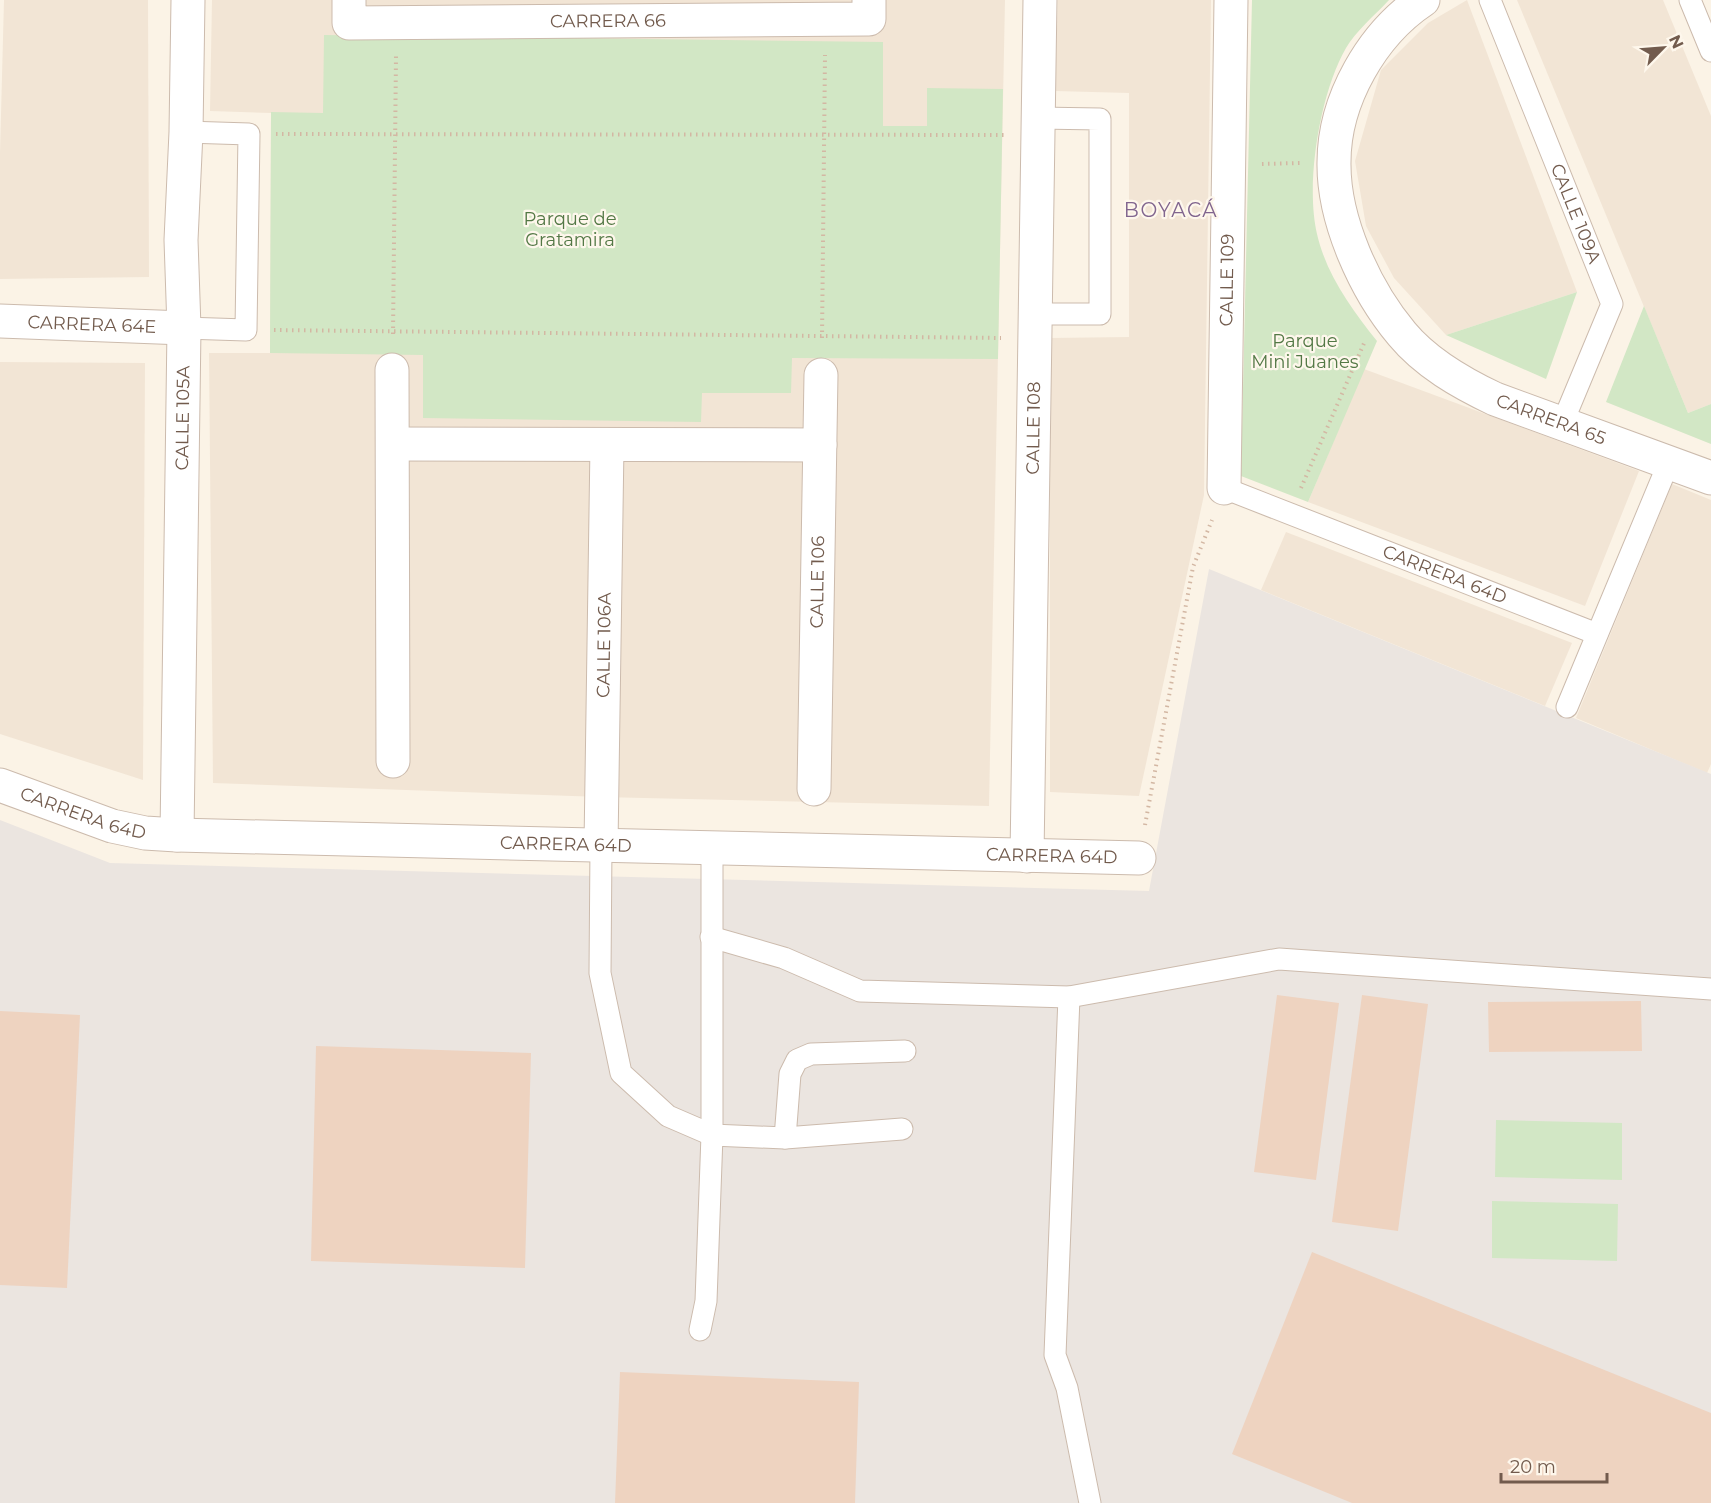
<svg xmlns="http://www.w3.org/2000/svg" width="1711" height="1503" font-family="Montserrat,sans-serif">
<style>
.residential{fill:#f2e5d5}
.industrial{fill:#ebe5e0}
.green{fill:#d2e7c5}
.building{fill:#eed3c0}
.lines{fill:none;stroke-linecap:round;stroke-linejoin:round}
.service-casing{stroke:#ccbbad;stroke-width:23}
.minor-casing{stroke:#ccbbad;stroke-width:35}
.tertiary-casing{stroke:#ccbbad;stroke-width:35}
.path{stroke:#d3b7a3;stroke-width:4;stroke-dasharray:1.5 4.5;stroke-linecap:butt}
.service{stroke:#fff;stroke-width:21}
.minor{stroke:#fff;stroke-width:33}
.tertiary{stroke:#fff;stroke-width:33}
.labels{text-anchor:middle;stroke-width:4.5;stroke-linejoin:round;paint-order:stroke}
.street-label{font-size:18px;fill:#725b4d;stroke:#fef7ec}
.park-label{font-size:18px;fill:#537845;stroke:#fef7ec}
.neighbourhood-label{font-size:20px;letter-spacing:1.5px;fill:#81658e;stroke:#fef7ec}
</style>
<rect width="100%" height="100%" fill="#fbf3e6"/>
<g class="residential">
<polygon points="4,0 148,0 149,277 0,279 0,153"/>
<polygon points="212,0 1005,0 989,806 601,797 213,783 209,353 270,353 271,113 210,111"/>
<polygon points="1058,0 1211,0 1204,495 1139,796 1050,792 1050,338 1129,337 1129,93 1055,91"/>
<polygon points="1467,0 1577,292 1446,335 1394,278 1366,226 1355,161 1381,70 1428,23"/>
<polygon points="1517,0 1663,0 1711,116 1711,404 1688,413"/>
<polygon points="0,362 145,363 143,780 0,734"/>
<polygon points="1364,369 1639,471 1585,606 1308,502"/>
<polygon points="1672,484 1711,500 1711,764 1707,773 1576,718"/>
<polygon points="1286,532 1572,643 1545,706 1261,590"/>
</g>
<polygon class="industrial" points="1209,569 1711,774 1711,1503 0,1503 0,820 110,863 1149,891"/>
<g class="green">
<path d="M1252 0H1389C1376 14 1355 32 1346 48 1320 93 1305 183 1317 234 1326 274 1352 310 1377 341L1308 502 1241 476Z"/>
<polygon points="324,35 883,42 883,126 927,126 927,88 1003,89 998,359 792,358 791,393 702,393 701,422 423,418 423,355 270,353 271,112 323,113"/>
<polygon points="1577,292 1546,379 1446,335"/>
<polygon points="1644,306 1688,413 1711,404 1711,444 1606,402"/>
<polygon points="1496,1120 1622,1123 1622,1180 1495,1177"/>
<polygon points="1492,1201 1618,1204 1617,1261 1492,1258"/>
</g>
<g class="building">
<polygon points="1277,995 1339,1003 1316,1180 1254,1172"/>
<polygon points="1362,995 1428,1004 1398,1231 1332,1222"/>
<polygon points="1641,1001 1642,1051 1489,1052 1488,1002"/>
<polygon points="0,1011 80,1015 67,1288 0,1285"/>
<polygon points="316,1046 531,1053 525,1268 311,1261"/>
<polygon points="1312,1252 1711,1413 1711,1503 1352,1503 1232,1454"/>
<polygon points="620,1372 859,1382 855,1503 615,1503"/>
</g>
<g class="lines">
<defs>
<g id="service">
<path id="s1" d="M1490 0 1612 304 1562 424"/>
<polyline points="1690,0 1711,51"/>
<polyline points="1035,314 1100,314 1100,119 1038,118"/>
<polyline points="184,328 246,330 249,134 186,132"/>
<path id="s2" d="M1224 488 1597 634"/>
<polyline points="1567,707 1669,462"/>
<polyline points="601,845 600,973 621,1073 668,1116 712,1135 785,1138 902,1129"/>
<polyline points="711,937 784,958 860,991 1069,997 1279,959 1711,989"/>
<polyline points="1069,997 1055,1355 1067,1388 1090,1503"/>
<polyline points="785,1138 790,1074 797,1060 811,1054 905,1051"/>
<polyline points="700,1330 706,1301 712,1135 712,848"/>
</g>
<g id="minor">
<path id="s3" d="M349 0V23L869 19V0"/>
<path id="s4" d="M0 321 184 328"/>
<polyline points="392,370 393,761"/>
<polyline points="393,444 820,445"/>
<path id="s5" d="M1224 488 1231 0"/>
<path id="s6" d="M0 785 112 826 145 833 177 835 1139 858"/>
<path id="s7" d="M814 789 821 375"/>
<path id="s8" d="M177 835 184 328 181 240 186 132 188 0"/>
<path id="s9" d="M601 845 607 445"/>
<path id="s10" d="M1027 856 1040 0"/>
</g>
<g id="tertiary">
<path id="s11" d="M1423 0C1372 34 1334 100 1334 162 1333 220 1365 290 1402 334 1426 363 1461 383 1495 399L1711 478"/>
</g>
</defs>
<use href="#service" class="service-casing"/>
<use href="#minor" class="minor-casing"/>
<use href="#tertiary" class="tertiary-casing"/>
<g class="path">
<polyline points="276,134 1004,135"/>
<polyline points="1262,164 1300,163"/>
<polyline points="274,330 1001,338"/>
<polyline points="393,334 396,56"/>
<polyline points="822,338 825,55"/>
<polyline points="1301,488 1365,341"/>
<polyline points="1145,825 1193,567 1212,520"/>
</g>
<use href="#service" class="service"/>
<use href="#minor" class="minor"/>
<use href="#tertiary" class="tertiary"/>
</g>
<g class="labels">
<g class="street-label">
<text dy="6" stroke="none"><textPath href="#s3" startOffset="282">CARRERA 66</textPath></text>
<text dy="6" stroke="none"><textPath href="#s1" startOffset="230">CALLE 109A</textPath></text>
<text dy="6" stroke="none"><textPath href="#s5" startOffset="208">CALLE 109</textPath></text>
<text dy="6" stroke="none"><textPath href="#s4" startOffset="92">CARRERA 64E</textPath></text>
<text dy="6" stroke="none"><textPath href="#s8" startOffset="417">CALLE 105A</textPath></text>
<text dy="6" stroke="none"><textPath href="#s11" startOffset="554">CARRERA 65</textPath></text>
<text dy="6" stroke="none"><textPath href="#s10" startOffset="428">CALLE 108</textPath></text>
<text dy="6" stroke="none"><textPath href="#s2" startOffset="237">CARRERA 64D</textPath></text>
<text dy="6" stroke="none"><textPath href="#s7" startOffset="207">CALLE 106</textPath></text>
<text dy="6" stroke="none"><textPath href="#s9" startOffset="200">CALLE 106A</textPath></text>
<text dy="6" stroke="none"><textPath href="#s6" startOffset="88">CARRERA 64D</textPath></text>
<text dy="6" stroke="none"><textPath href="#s6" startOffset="574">CARRERA 64D</textPath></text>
<text dy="6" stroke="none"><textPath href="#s6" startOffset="1060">CARRERA 64D</textPath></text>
</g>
<g class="park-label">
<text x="570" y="225">Parque de<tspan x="570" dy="21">Gratamira</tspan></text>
<text x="1305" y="347">Parque<tspan x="1305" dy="21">Mini Juanes</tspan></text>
</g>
<g class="neighbourhood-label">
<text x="1171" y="217">BOYACÁ</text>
</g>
</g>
<g transform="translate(1663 48) rotate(65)" stroke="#fef7ec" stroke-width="4.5" paint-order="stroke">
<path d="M0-4.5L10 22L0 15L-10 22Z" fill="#725b4d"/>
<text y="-9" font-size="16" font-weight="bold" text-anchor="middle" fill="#725b4d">N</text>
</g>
<path d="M1501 1473v9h106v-9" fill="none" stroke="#725b4d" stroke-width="3"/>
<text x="1510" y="1473" font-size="18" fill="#725b4d" stroke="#fef7ec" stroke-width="4.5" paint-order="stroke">20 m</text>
</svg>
